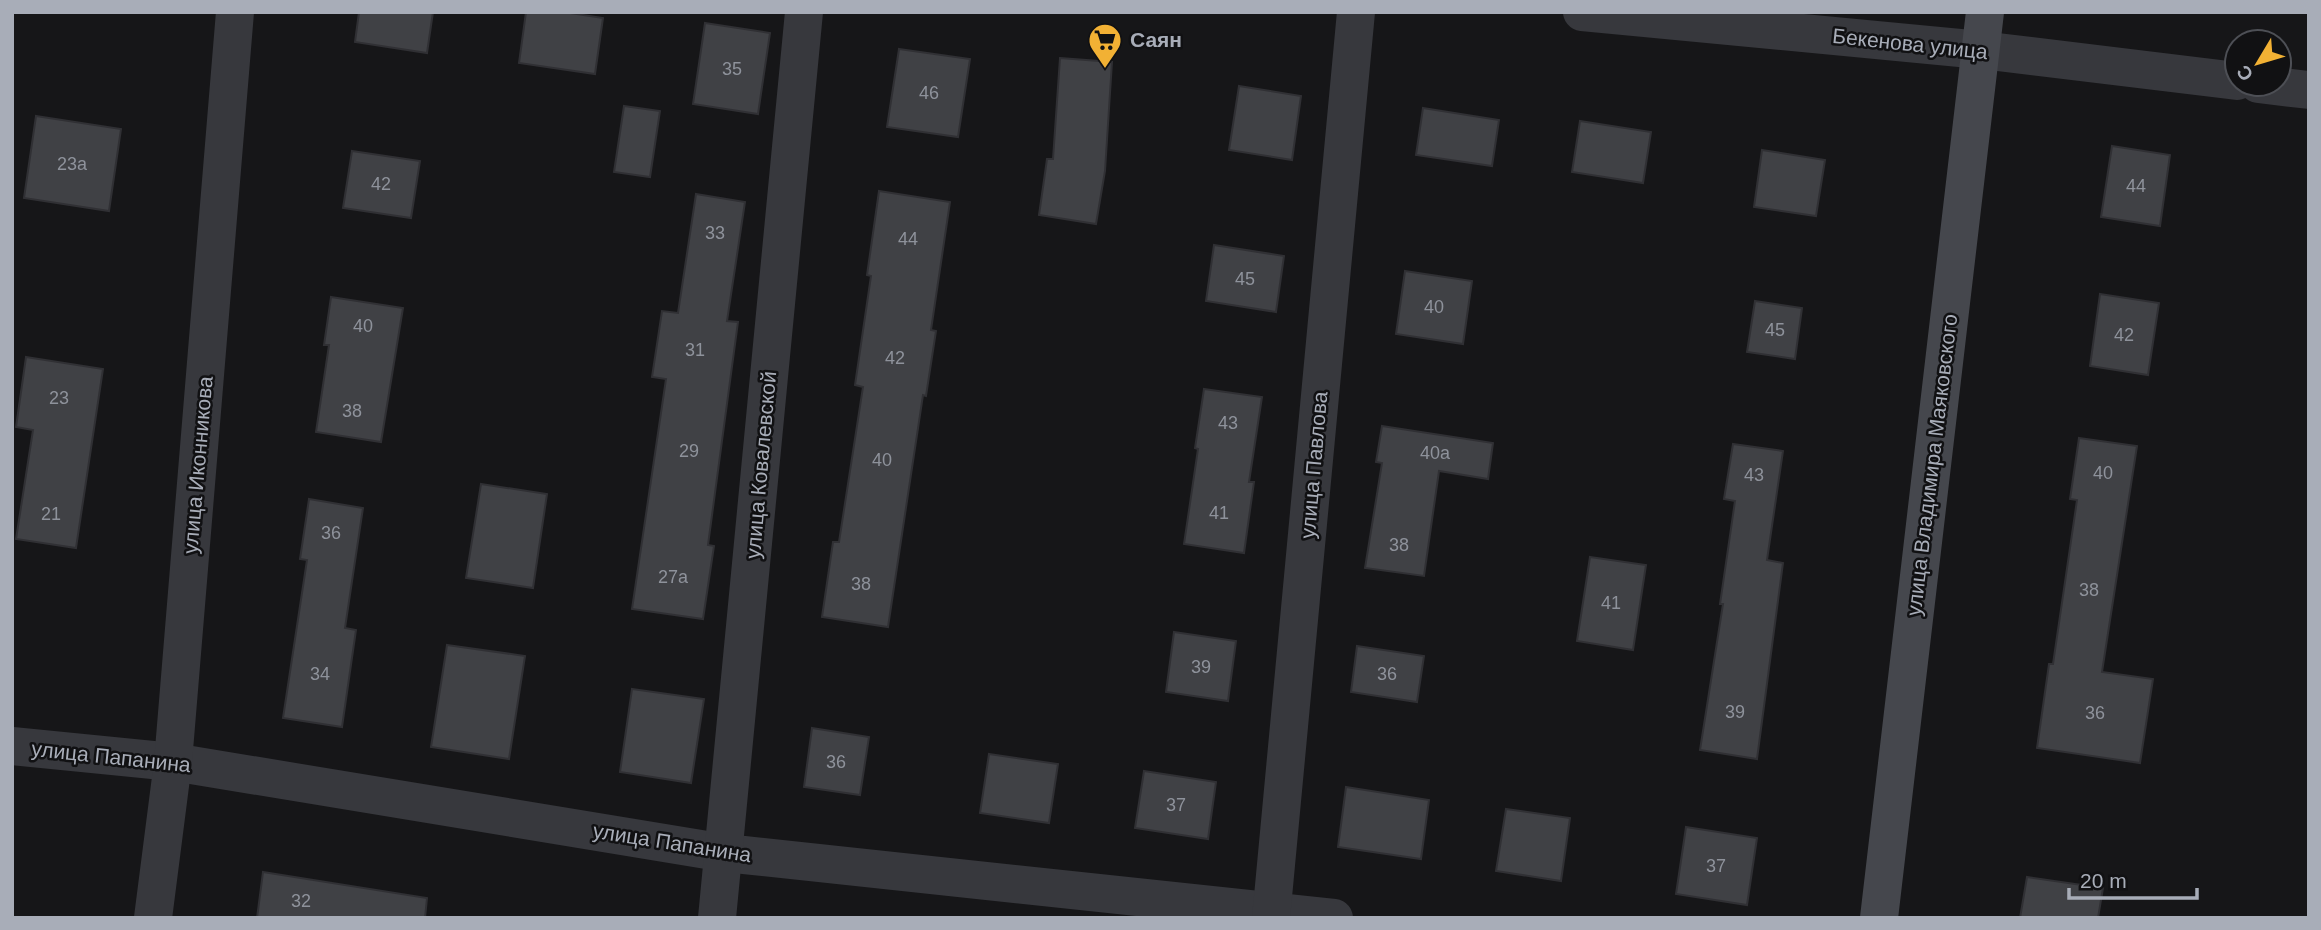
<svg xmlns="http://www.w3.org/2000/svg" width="2321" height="930" font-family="Arial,sans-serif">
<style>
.building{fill:#404145;stroke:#303034;stroke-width:2}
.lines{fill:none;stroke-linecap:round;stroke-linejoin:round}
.street{stroke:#37383d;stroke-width:38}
.secondary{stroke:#45474d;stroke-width:38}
.labels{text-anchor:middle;stroke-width:5;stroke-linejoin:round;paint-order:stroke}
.number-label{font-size:18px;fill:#8e929b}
.poi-label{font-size:21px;font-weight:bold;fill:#a8adb8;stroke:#111113;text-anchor:start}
.street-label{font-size:21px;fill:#a8adb8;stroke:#111113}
</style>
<rect width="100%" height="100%" fill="#161618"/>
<g class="building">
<polygon points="359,12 433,12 427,53 355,42"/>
<polygon points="526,12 564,12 603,18 595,74 519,63"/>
<polygon points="705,23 770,33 758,114 693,104"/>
<polygon points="899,49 970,59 958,137 887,127"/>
<polygon points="1060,58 1112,62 1105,171 1096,224 1039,215 1047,159 1053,159"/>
<polygon points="1239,86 1301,96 1292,160 1229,150"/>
<polygon points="624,106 660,111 650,177 614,172"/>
<polygon points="1423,108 1499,120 1492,166 1416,155"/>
<polygon points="36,116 121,129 109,211 24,198"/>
<polygon points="1580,121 1651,132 1643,183 1572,172"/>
<polygon points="2112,146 2170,155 2160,226 2101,217"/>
<polygon points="1762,150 1825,160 1816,216 1754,207"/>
<polygon points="352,151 420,161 411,218 343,208"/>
<polygon points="879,191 950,202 931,330 936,331 926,396 923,395 888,627 822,617 833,542 839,542 863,387 855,385 871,276 867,275"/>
<polygon points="696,194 745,202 727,321 738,322 708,545 714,546 703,619 632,609 666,379 652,377 662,311 678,313"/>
<polygon points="1214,245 1284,256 1276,312 1206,301"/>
<polygon points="1405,271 1472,281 1463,344 1396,334"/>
<polygon points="2100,294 2159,303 2148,375 2090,366"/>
<polygon points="331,297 403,308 381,442 316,432 329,345 324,345"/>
<polygon points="1755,301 1802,308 1795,359 1747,352"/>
<polygon points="26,357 103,369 76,548 16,539 33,430 16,427"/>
<polygon points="1204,389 1262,397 1249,482 1254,482 1244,553 1184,544 1198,449 1195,448"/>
<polygon points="1382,426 1493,443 1488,479 1439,471 1424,576 1365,568 1382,463 1376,462"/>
<polygon points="2079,438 2137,446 2102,672 2153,679 2140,763 2037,748 2049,664 2053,664 2077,500 2070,499"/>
<polygon points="1733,444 1783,451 1767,560 1783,563 1757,759 1700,750 1723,604 1720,604 1735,501 1724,499"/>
<polygon points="481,484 547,494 533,588 466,578"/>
<polygon points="309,499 363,508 345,628 356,630 342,727 283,718 307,560 300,559"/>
<polygon points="1590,557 1646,565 1633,650 1577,641"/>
<polygon points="1174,632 1236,641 1228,701 1166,692"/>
<polygon points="447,645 525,656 509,759 431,747"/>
<polygon points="1357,646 1424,656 1417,702 1351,692"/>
<polygon points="632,689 704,699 691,783 620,772"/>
<polygon points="812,728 869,737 860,795 804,787"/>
<polygon points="989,754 1058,764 1049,823 980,813"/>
<polygon points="1144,771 1216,782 1208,839 1135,828"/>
<polygon points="1346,787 1429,800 1421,859 1338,847"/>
<polygon points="1506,809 1570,818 1561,881 1496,871"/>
<polygon points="1686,827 1757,838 1747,905 1676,894"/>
<polygon points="263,872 427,898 425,918 257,918"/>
<polygon points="2027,877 2103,888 2098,918 2020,918"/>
</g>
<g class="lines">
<g class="street">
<polyline points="1582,12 1981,50 2237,81"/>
<polyline points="2258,84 2309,90"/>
<polyline points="12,746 173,762 725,853 1334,918"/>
<polyline points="153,918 173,762 235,12"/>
<polyline points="717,918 804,12"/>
<polyline points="1271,918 1356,12"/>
</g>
<polyline class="secondary" points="1879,918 1985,12"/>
</g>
<defs>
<symbol id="supermarket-pin" viewBox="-11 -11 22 30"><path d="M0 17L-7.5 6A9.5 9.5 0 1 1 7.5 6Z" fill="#f2b134" stroke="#111113"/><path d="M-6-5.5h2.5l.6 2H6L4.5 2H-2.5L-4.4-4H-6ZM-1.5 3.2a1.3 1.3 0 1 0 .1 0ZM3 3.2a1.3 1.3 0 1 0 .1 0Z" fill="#111"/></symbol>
</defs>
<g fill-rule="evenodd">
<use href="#supermarket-pin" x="1086" y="21" width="38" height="52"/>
</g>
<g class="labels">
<g class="number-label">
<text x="732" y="75">35</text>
<text x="929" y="99">46</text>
<text x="72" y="170">23а</text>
<text x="381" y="190">42</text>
<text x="2136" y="192">44</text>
<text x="715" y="239">33</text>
<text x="908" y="245">44</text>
<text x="1245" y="285">45</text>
<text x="1434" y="313">40</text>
<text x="363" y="332">40</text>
<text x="1775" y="336">45</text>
<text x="2124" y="341">42</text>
<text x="695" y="356">31</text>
<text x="895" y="364">42</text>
<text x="59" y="404">23</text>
<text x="352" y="417">38</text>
<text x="1228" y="429">43</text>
<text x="689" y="457">29</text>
<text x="1435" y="459">40а</text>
<text x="882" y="466">40</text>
<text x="2103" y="479">40</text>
<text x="1754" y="481">43</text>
<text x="1219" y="519">41</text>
<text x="51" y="520">21</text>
<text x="331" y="539">36</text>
<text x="1399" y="551">38</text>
<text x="673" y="583">27а</text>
<text x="861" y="590">38</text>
<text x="2089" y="596">38</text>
<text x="1611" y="609">41</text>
<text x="1201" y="673">39</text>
<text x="320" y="680">34</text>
<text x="1387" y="680">36</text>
<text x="1735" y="718">39</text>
<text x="2095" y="719">36</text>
<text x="836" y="768">36</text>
<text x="1176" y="811">37</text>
<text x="1716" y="872">37</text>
<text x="301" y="907">32</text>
</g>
<g class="poi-label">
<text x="1130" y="47">Саян</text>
</g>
<g class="street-label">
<text transform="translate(1910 44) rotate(6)" y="7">Бекенова улица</text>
<text transform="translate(198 465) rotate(-85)" y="7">улица Иконникова</text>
<text transform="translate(761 465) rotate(-85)" y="7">улица Ковалевской</text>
<text transform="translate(1314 465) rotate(-85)" y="7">улица Павлова</text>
<text transform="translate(1932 465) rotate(-83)" y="7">улица Владимира Маяковского</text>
<text transform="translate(111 757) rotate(6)" y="7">улица Папанина</text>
<text transform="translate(672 843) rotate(9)" y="7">улица Папанина</text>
</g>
</g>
<rect width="2321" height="930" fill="none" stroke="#a8adb8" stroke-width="28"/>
<g transform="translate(2258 63) rotate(232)"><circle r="33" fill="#111113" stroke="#4d4f55" stroke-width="2"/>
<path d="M0-5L12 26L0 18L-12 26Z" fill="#f2b134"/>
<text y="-10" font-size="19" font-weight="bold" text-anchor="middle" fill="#a8adb8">С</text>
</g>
<path d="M2069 888v10h128v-10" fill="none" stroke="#a8adb8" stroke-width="3.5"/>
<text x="2080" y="888" font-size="21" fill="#a8adb8" stroke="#111113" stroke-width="5" paint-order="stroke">20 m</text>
</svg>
